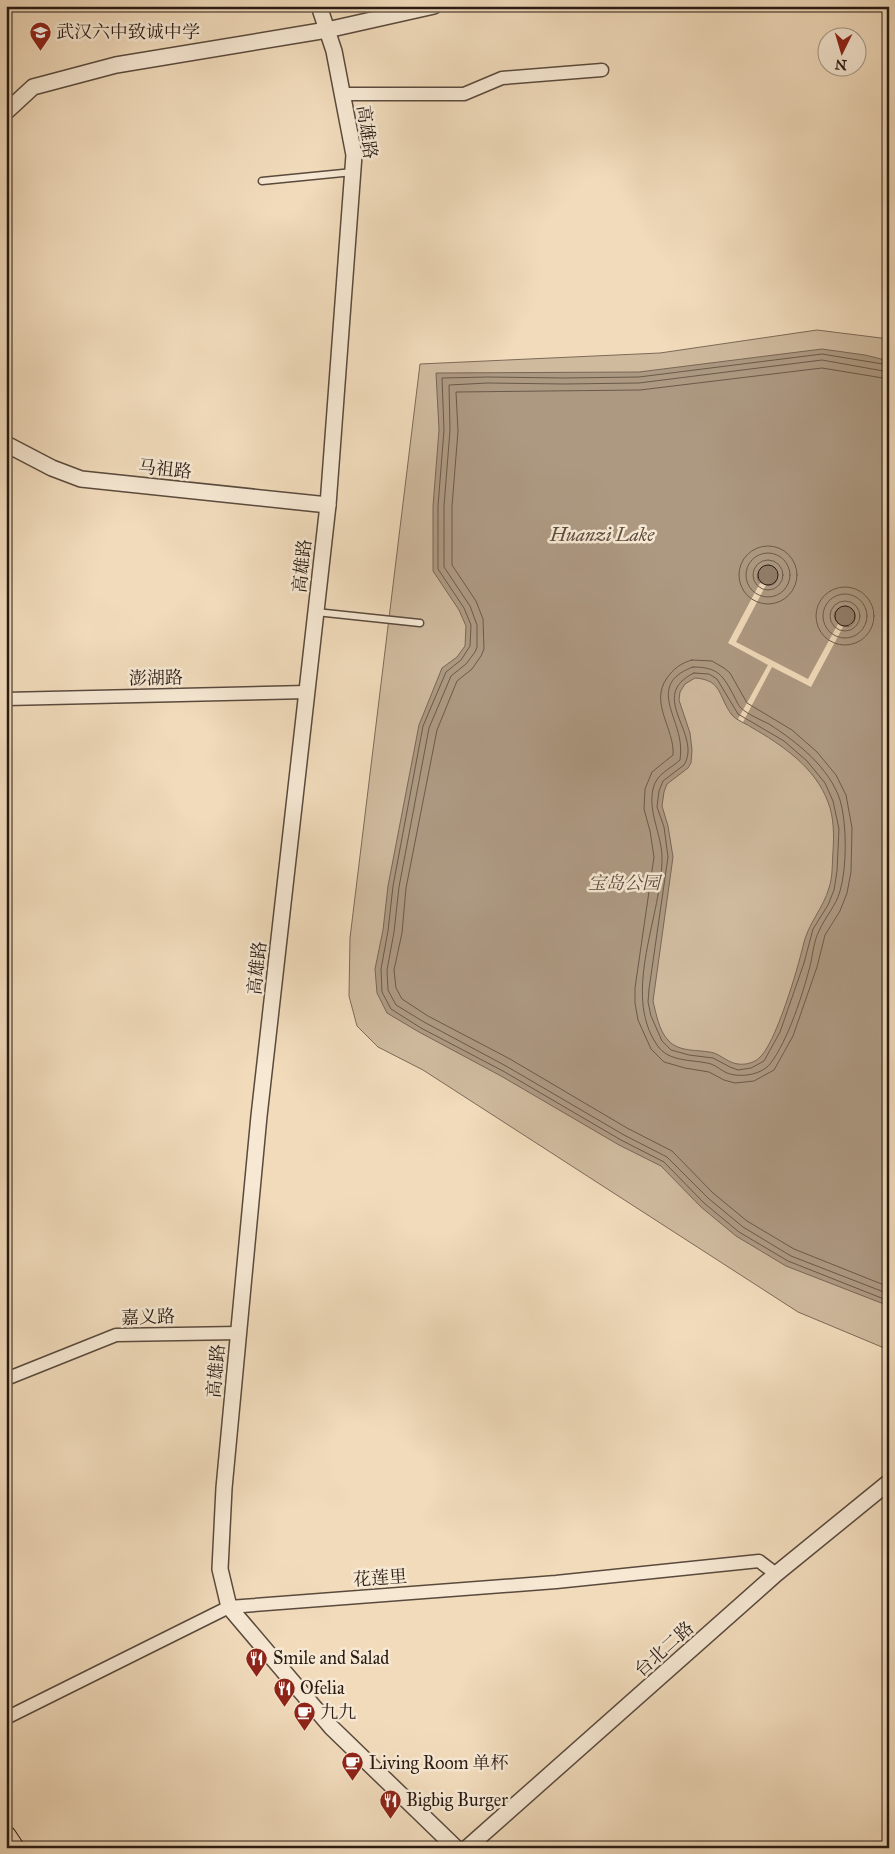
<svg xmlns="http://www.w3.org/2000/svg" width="895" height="1854" font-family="'IM FELL Great Primer','Noto Serif SC',serif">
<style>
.green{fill:#cfba9e;stroke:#7c6a58}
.water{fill:#ad9982;stroke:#786656;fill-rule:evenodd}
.pier{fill:#f1dbbb}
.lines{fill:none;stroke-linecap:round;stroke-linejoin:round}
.shore{stroke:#6a5a4a;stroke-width:1}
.building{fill:#917e6a;stroke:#281a13}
.service-casing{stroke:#5a4a3d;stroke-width:9}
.minor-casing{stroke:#5a4a3d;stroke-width:15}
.tertiary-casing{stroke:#5a4a3d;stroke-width:18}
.primary-casing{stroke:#281a13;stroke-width:22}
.service{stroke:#f6e8d3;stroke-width:6}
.minor{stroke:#f6e8d3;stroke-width:12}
.tertiary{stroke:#f6e8d3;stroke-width:15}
.primary{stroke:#f1dbbb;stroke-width:20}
.labels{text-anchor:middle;stroke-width:5;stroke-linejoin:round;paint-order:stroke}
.poi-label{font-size:18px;fill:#281a13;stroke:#f6e8d3;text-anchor:start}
.street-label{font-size:18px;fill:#281a13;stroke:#f6e8d3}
.park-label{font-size:18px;font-style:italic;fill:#5a4a3d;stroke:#f6e8d3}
.water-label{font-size:19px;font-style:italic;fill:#5d4d3f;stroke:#f6e8d3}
</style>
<rect width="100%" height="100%" fill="#f1dbbb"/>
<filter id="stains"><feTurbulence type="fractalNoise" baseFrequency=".004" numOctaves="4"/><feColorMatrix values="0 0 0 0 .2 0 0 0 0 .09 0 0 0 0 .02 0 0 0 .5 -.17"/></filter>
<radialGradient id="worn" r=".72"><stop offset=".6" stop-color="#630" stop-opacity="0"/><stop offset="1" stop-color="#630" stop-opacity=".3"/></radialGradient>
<polygon class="green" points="817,330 889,339 889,1350 798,1312 423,1070 378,1047 357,1026 349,996 350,938 420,364 660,353"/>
<path class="water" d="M822 349 865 355 889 361V1306L786 1266 736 1236 701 1207 661 1166 619 1145 501 1076 419 1032 387 1013 377 993 375 969 383 930 388 886 419 725 442 668 457 657 465 646 466 626 459 610 433 571V506L439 430 436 373 639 372ZM769 565C782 571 779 588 766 585 753 583 755 568 769 565ZM846 606C852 609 856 611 855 618 852 641 816 612 846 606ZM695 678C723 680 718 697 732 715 736 720 745 723 751 727 782 745 815 767 828 802 834 817 834 835 833 851 832 863 833 876 829 888 823 909 808 923 803 946 798 968 775 1046 759 1058 754 1063 745 1065 738 1064 729 1063 722 1056 714 1053 699 1049 679 1053 668 1040 659 1031 656 1013 653 1001L673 857 668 826 662 806 664 792 667 784 688 768 691 763 692 750 690 733 679 700 680 692 685 684Z"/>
<polygon class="pier" points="760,583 766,585 736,642 808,679 838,624 843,627 811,687 772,667 743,722 738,719 768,665 728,643"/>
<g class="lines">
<g class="shore">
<polyline points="889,365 822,354 639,377 564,378 488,377 442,378 444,430 438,506 438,569 464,608 471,625 470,646 461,660 446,672 423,726 393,886 388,931 381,969 382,992 391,1009 421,1028 503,1071 621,1140 664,1162 704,1203 739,1232 788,1261 889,1301"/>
<polyline points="889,372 822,360 639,383 564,384 488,383 449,385 450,430 444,506 444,567 470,606 477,625 477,647 475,652 466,664 451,676 429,728 399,887 394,932 387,970 388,990 396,1005 424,1022 506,1066 624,1135 667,1157 708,1198 743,1227 791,1256 889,1294"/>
<polyline points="889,379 822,368 640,390 456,392 458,431 452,506 452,565 476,601 483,619 484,649 481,656 472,669 457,681 437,730 406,888 402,933 394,970 396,988 402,999 428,1016 510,1059 627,1128 672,1151 713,1193 747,1221 794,1249 889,1287"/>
<circle cx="768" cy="575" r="29"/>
<circle cx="768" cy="575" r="22"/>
<circle cx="768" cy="575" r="15"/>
<circle cx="845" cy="616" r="29"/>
<circle cx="845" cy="616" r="22"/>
<circle cx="845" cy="616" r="15"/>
<path d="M692 660 712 661 724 668 730 673 747 703 792 730 817 752 836 775 846 795 852 828 851 872 847 893 840 911 825 935 817 967 793 1036 774 1070 754 1081 735 1083 724 1080 709 1072 685 1068 664 1062 651 1049 638 1020 635 1003V988L654 857 650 831 644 809 645 789 652 772 673 755C675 729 649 703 667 678 673 669 681 663 692 660Z"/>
<path d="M693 667C719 667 723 676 734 696 736 700 738 705 741 708 747 714 761 720 769 724 797 742 829 767 840 800 847 823 847 868 840 891 836 906 825 917 819 931 814 941 813 952 811 962 804 991 788 1041 770 1064 761 1075 740 1078 727 1073 722 1071 717 1066 711 1064 693 1059 669 1063 657 1045 621 992 663 914 662 856 661 833 648 812 653 789 656 774 670 769 680 760 681 752 681 744 679 736 673 709 652 682 693 667Z"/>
<path d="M694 673 709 674 717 679 738 714 784 741 807 761 825 783 833 801 839 829 837 871 834 890 828 905 813 929 804 963 780 1032 764 1061 751 1068 738 1070 730 1067 713 1058 689 1055 671 1050 662 1041 651 1016 648 1002 649 989 668 857 664 827 657 807 659 791 663 781 684 765C703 734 646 696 694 673Z"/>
</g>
</g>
<g class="building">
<circle cx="768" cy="575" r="10"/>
<circle cx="845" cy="616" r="10"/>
</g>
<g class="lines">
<defs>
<g id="service">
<polyline points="262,181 353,172"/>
<polyline points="316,612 420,623"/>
</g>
<g id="minor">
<polyline points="342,94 464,94 502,78 602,70"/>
<polyline points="6,699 307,692"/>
<polyline points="6,1379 116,1335 239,1333"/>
<polyline points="6,1718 229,1607 556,1582 759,1561 776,1574"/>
</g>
<g id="tertiary">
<polyline points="319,6 334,51 354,155 328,505 259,1116 224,1488 220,1569 229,1607 331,1727 456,1848"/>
<polyline points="6,112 33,87 116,65 327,30 434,6"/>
<polyline points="6,444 52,468 81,479 328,505"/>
<polyline points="467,1848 776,1574 889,1482"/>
</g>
<polyline id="primary" points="6,1836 14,1848"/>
</defs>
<use href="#service" class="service-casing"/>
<use href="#minor" class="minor-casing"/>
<use href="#tertiary" class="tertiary-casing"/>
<use href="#primary" class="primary-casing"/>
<use href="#service" class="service"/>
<use href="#minor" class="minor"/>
<use href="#tertiary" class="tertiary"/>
<use href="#primary" class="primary"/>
</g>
<defs>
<symbol id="school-pin" viewBox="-11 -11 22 30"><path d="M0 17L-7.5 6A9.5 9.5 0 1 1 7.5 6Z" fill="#8f2418" stroke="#f6e8d3"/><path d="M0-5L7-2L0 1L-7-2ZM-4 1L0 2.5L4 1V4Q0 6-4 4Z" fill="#fff"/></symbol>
<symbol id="restaurant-pin" viewBox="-11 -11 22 30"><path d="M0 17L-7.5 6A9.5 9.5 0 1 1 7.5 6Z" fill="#8f2418" stroke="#f6e8d3"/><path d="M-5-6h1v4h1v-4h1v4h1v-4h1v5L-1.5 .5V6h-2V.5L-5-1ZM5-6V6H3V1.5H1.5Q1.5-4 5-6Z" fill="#fff"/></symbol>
<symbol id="cafe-pin" viewBox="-11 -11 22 30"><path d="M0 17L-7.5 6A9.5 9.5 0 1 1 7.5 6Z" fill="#8f2418" stroke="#f6e8d3"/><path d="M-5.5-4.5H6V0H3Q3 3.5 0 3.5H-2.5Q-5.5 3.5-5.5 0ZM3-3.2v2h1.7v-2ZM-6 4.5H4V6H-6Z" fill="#fff"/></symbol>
</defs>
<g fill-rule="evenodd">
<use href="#school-pin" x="28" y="20" width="25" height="34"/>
<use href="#restaurant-pin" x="244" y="1646" width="25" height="34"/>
<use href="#restaurant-pin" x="272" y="1676" width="25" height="34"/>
<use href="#cafe-pin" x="292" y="1700" width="25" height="34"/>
<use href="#cafe-pin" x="340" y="1750" width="25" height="34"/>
<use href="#restaurant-pin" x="378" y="1788" width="25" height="34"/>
</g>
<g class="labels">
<g class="poi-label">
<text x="56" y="38">武汉六中致诚中学</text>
<text x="273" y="1664">Smile and Salad</text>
<text x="300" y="1694">Ofelia</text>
<text x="320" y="1718">九九</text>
<text x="369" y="1769">Living Room 单杯</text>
<text x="406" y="1806">Bigbig Burger</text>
</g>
<g class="street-label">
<text transform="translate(367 132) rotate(82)" y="6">高雄路</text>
<text transform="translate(165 469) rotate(6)" y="6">马祖路</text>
<text transform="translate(302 566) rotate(-84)" y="6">高雄路</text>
<text transform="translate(156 678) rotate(-1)" y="6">澎湖路</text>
<text transform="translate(257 968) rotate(-84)" y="6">高雄路</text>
<text transform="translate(148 1317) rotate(-2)" y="6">嘉义路</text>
<text transform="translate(216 1371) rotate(-85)" y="6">高雄路</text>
<text transform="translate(380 1578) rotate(-4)" y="6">花莲里</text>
<text transform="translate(664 1649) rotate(-42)" y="6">台北二路</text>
</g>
<g class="park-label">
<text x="624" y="889">宝岛公园</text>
</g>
<g class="water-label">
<text x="602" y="541">Huanzi Lake</text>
</g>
</g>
<rect width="895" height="1854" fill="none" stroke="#f1dbbb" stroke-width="25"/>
<rect x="8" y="8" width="880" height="1839" fill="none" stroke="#281a13" stroke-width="2.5"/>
<rect x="12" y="12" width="870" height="1829" fill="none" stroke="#281a13"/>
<g transform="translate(842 52) rotate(185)"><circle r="24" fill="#f6e8d3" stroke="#a49686"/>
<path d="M0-4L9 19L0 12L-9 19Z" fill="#8f2418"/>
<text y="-8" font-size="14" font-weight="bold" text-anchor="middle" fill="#281a13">N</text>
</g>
<rect width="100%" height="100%" filter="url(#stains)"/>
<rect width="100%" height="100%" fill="url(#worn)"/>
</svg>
